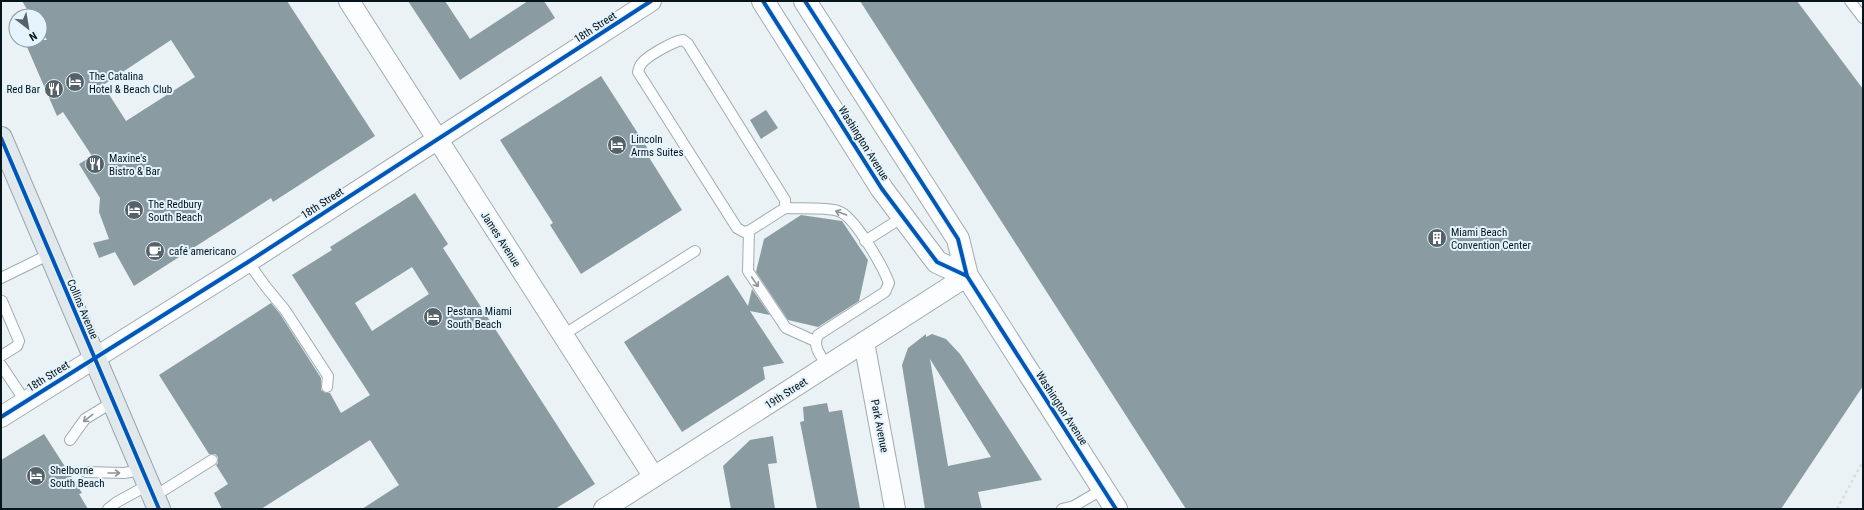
<svg xmlns="http://www.w3.org/2000/svg" width="1864" height="510" font-family="'Roboto Condensed',sans-serif">
<style>
.building{fill:#8a9ba2;fill-rule:evenodd}
.lines{fill:none;stroke-linecap:round;stroke-linejoin:round}
.lane-casing{stroke:#a1abb0;stroke-width:12}
.street-casing{stroke:#a1abb0;stroke-width:22}
.secondary-casing{stroke:#a1abb0;stroke-width:24}
.primary-casing{stroke:#96a6ad;stroke-width:24}
.path{stroke:#daddde;stroke-width:2.5;stroke-dasharray:3 3;stroke-linecap:butt}
.lane{stroke:#fcfdfe;stroke-width:10}
.street{stroke:#fcfdfe;stroke-width:20}
.secondary{stroke:#fcfdfe;stroke-width:22}
.primary{stroke:#e0e8eb;stroke-width:22}
.cycleway-casing{stroke:#e4f3fc;stroke-width:6}
.cycleway{stroke:#0057b8;stroke-width:4}
.oneway{stroke:#8d9498}
.labels{text-anchor:middle;stroke-width:4;stroke-linejoin:round;paint-order:stroke}
.street-label{font-size:11px;fill:#06141b;stroke:#e4f3fc}
.poi-label{font-size:11px;fill:#06141b;stroke:#e4f3fc;text-anchor:start}
</style>
<rect width="100%" height="100%" fill="#eaf2f6"/>
<g class="building">
<path d="M22 1H287L375 136 273 202 271 198 134 286 115 252 99 258 93 243 109 239 99 212 100 198 79 164 92 156 63 112 57 116 24 40H47L40 30V16H31ZM171 40 195 77 126 121 103 85Z"/>
<polygon points="408,1 445,1 470,39 528,1 544,1 555,18 460,80"/>
<polygon points="860,1 1797,1 1863,89 1863,386 1781,509 1186,509"/>
<polygon points="601,76 648,149 645,151 682,210 581,274 550,225 553,223 500,140"/>
<polygon points="766,110 778,128 761,139 750,120"/>
<path d="M415 193 448 244 443 248 595 484 555 509H362L399 485 370 440 261 509H222L214 493 228 484 216 465 218 463V457L215 454H209L159 375 271 303 280 314 321 378V390L326 393H330L341 413 370 395 292 275 332 250 330 247ZM412 267 429 294 372 331 355 303Z"/>
<polygon points="801,215 842,221 868,260 859,301 818,327 788,320 756,272 764,239"/>
<polygon points="728,275 748,306 752,289 770,315 750,311 784,363 763,367 765,379 682,432 624,342"/>
<path d="M926 334V337L932 334 946 339 960 354 1042 480 978 492 982 509H925L902 365 908 348ZM930 359 991 457 948 466Z"/>
<polygon points="827,403 829,412 842,410 860,509 817,509 800,422 804,421 803,407"/>
<polygon points="44,434 82,493 79,494 88,509 1,509 1,460"/>
<polygon points="773,436 777,463 768,464 775,509 731,509 723,466 750,440"/>
</g>
<g class="lines">
<defs>
<g id="lane">
<polyline points="1850,1 1863,18"/>
<path d="M683 40 688 44 785 200V208L749 231 744 232 737 228 638 72C639 70 639 67 640 66 644 57 674 41 683 40Z"/>
<path d="M785 208C799 209 826 207 838 211 854 215 883 267 889 283L885 292 818 335C812 347 821 356 828 366"/>
<polyline points="749,231 748,271 786,328 815,341"/>
<polyline points="865,241 903,217"/>
<polyline points="248,262 266,287 285,310 328,376 327,387"/>
<polyline points="1,278 50,254"/>
<polyline points="563,335 695,251"/>
<polyline points="1,356 17,346 19,341 2,301"/>
<polyline points="1,365 25,401"/>
<polyline points="70,440 85,419 113,402"/>
<polyline points="86,472 124,473 142,470"/>
<polyline points="153,497 212,460"/>
<polyline points="108,509 117,502 148,485"/>
<polyline points="1062,509 1074,506 1103,489"/>
</g>
<g id="street">
<polyline points="349,1 654,477"/>
<polyline points="864,342 895,509"/>
<polyline points="1,417 248,262 651,1"/>
<polyline points="604,509 967,276"/>
</g>
<g id="secondary">
<polyline points="763,1 882,189 937,262 967,276"/>
<polyline points="805,1 958,239 967,276 1116,509"/>
</g>
<polyline id="primary" points="1,138 159,509"/>
</defs>
<use href="#lane" class="lane-casing"/>
<use href="#street" class="street-casing"/>
<use href="#secondary" class="secondary-casing"/>
<use href="#primary" class="primary-casing"/>
<polyline class="path" points="1837,509 1863,461"/>
<use href="#lane" class="lane"/>
<use href="#street" class="street"/>
<use href="#secondary" class="secondary"/>
<use href="#primary" class="primary"/>
<defs>
<g id="cycleway">
<polyline points="763,1 882,189 937,262 967,276"/>
<polyline points="805,1 958,239 967,276 1116,509"/>
<polyline points="1,138 159,509"/>
<polyline points="1,417 248,262 651,1"/>
</g>
</defs>
<use href="#cycleway" class="cycleway-casing"/>
<use href="#cycleway" class="cycleway"/>
</g>
<defs><path id="oneway-shaft" d="M-6 0H5M1.5-3L5.5 0L1.5 3" fill="none" stroke-width="1.6" stroke-linecap="round" stroke-linejoin="round"/></defs>
<g class="oneway">
<use href="#oneway-shaft" transform="translate(841 213) rotate(-160)"/>
<use href="#oneway-shaft" transform="translate(755 282) rotate(56)"/>
<use href="#oneway-shaft" transform="translate(88 418) rotate(142)"/>
<use href="#oneway-shaft" transform="translate(114 473)"/>
</g>
<defs>
<symbol id="hotel-disc" viewBox="-11 -11 22 22"><circle r="9.5" fill="#566268" stroke="#e4f3fc"/><path d="M-6-4.5h1.5V1H6V5H4.5V3h-9V5H-6ZM-4 0a1.8 1.8 0 1 1 3.6 0ZM.5 0V-2.5h3Q6-2.5 6 0Z" fill="#fff"/></symbol>
<symbol id="restaurant-disc" viewBox="-11 -11 22 22"><circle r="9.5" fill="#566268" stroke="#e4f3fc"/><path d="M-5-6h1v4h1v-4h1v4h1v-4h1v5L-1.5 .5V6h-2V.5L-5-1ZM5-6V6H3V1.5H1.5Q1.5-4 5-6Z" fill="#fff"/></symbol>
<symbol id="building-disc" viewBox="-11 -11 22 22"><circle r="9.5" fill="#566268" stroke="#e4f3fc"/><path d="M-4-6H4V6H1V3H-1V6H-4ZM-2.5-4.3h1.7v1.8h-1.7ZM.8-4.3h1.7v1.8H.8ZM-2.5-1h1.7V.8h-1.7ZM.8-1h1.7V.8H.8Z" fill="#fff"/></symbol>
<symbol id="cafe-disc" viewBox="-11 -11 22 22"><circle r="9.5" fill="#566268" stroke="#e4f3fc"/><path d="M-5.5-4.5H6V0H3Q3 3.5 0 3.5H-2.5Q-5.5 3.5-5.5 0ZM3-3.2v2h1.7v-2ZM-6 4.5H4V6H-6Z" fill="#fff"/></symbol>
</defs>
<g fill-rule="evenodd">
<use href="#hotel-disc" x="64" y="71" width="22" height="22"/>
<use href="#restaurant-disc" x="43" y="78" width="22" height="22"/>
<use href="#hotel-disc" x="606" y="134" width="22" height="22"/>
<use href="#restaurant-disc" x="84" y="153" width="22" height="22"/>
<use href="#hotel-disc" x="123" y="199" width="22" height="22"/>
<use href="#building-disc" x="1426" y="227" width="22" height="22"/>
<use href="#cafe-disc" x="144" y="240" width="22" height="22"/>
<use href="#hotel-disc" x="422" y="306" width="22" height="22"/>
<use href="#hotel-disc" x="25" y="465" width="22" height="22"/>
</g>
<g class="labels">
<g class="street-label">
<text transform="translate(595 27) rotate(-33)" y="4">18th Street</text>
<text transform="translate(864 143) rotate(58)" y="4">Washington Avenue</text>
<text transform="translate(322 203) rotate(-33)" y="4">18th Street</text>
<text transform="translate(501 239) rotate(57)" y="4">James Avenue</text>
<text transform="translate(83 309) rotate(67)" y="4">Collins Avenue</text>
<text transform="translate(48 376) rotate(-32)" y="4">18th Street</text>
<text transform="translate(786 393) rotate(-33)" y="4">19th Street</text>
<text transform="translate(1062 408) rotate(57)" y="4">Washington Avenue</text>
<text transform="translate(880 426) rotate(79)" y="4">Park Avenue</text>
</g>
<g class="poi-label">
<text x="89" y="80">The Catalina<tspan x="89" dy="13">Hotel &amp; Beach Club</tspan></text>
<text x="40" y="93" text-anchor="end">Red Bar</text>
<text x="631" y="143">Lincoln<tspan x="631" dy="13">Arms Suites</tspan></text>
<text x="109" y="162">Maxine's<tspan x="109" dy="13">Bistro &amp; Bar</tspan></text>
<text x="148" y="208">The Redbury<tspan x="148" dy="13">South Beach</tspan></text>
<text x="1451" y="236">Miami Beach<tspan x="1451" dy="13">Convention Center</tspan></text>
<text x="169" y="255">café americano</text>
<text x="447" y="315">Pestana Miami<tspan x="447" dy="13">South Beach</tspan></text>
<text x="50" y="474">Shelborne<tspan x="50" dy="13">South Beach</tspan></text>
</g>
</g>
<rect width="1864" height="510" fill="none" stroke="#06141b" stroke-width="4"/>
<g transform="translate(28 28) rotate(149)"><circle r="19" fill="#e4f3fc" stroke="#8b9aa2"/>
<path d="M0-3L7 15L0 10L-7 15Z" fill="#566268"/>
<text y="-6" font-size="11" font-weight="bold" text-anchor="middle" fill="#06141b">N</text>
</g>
</svg>
